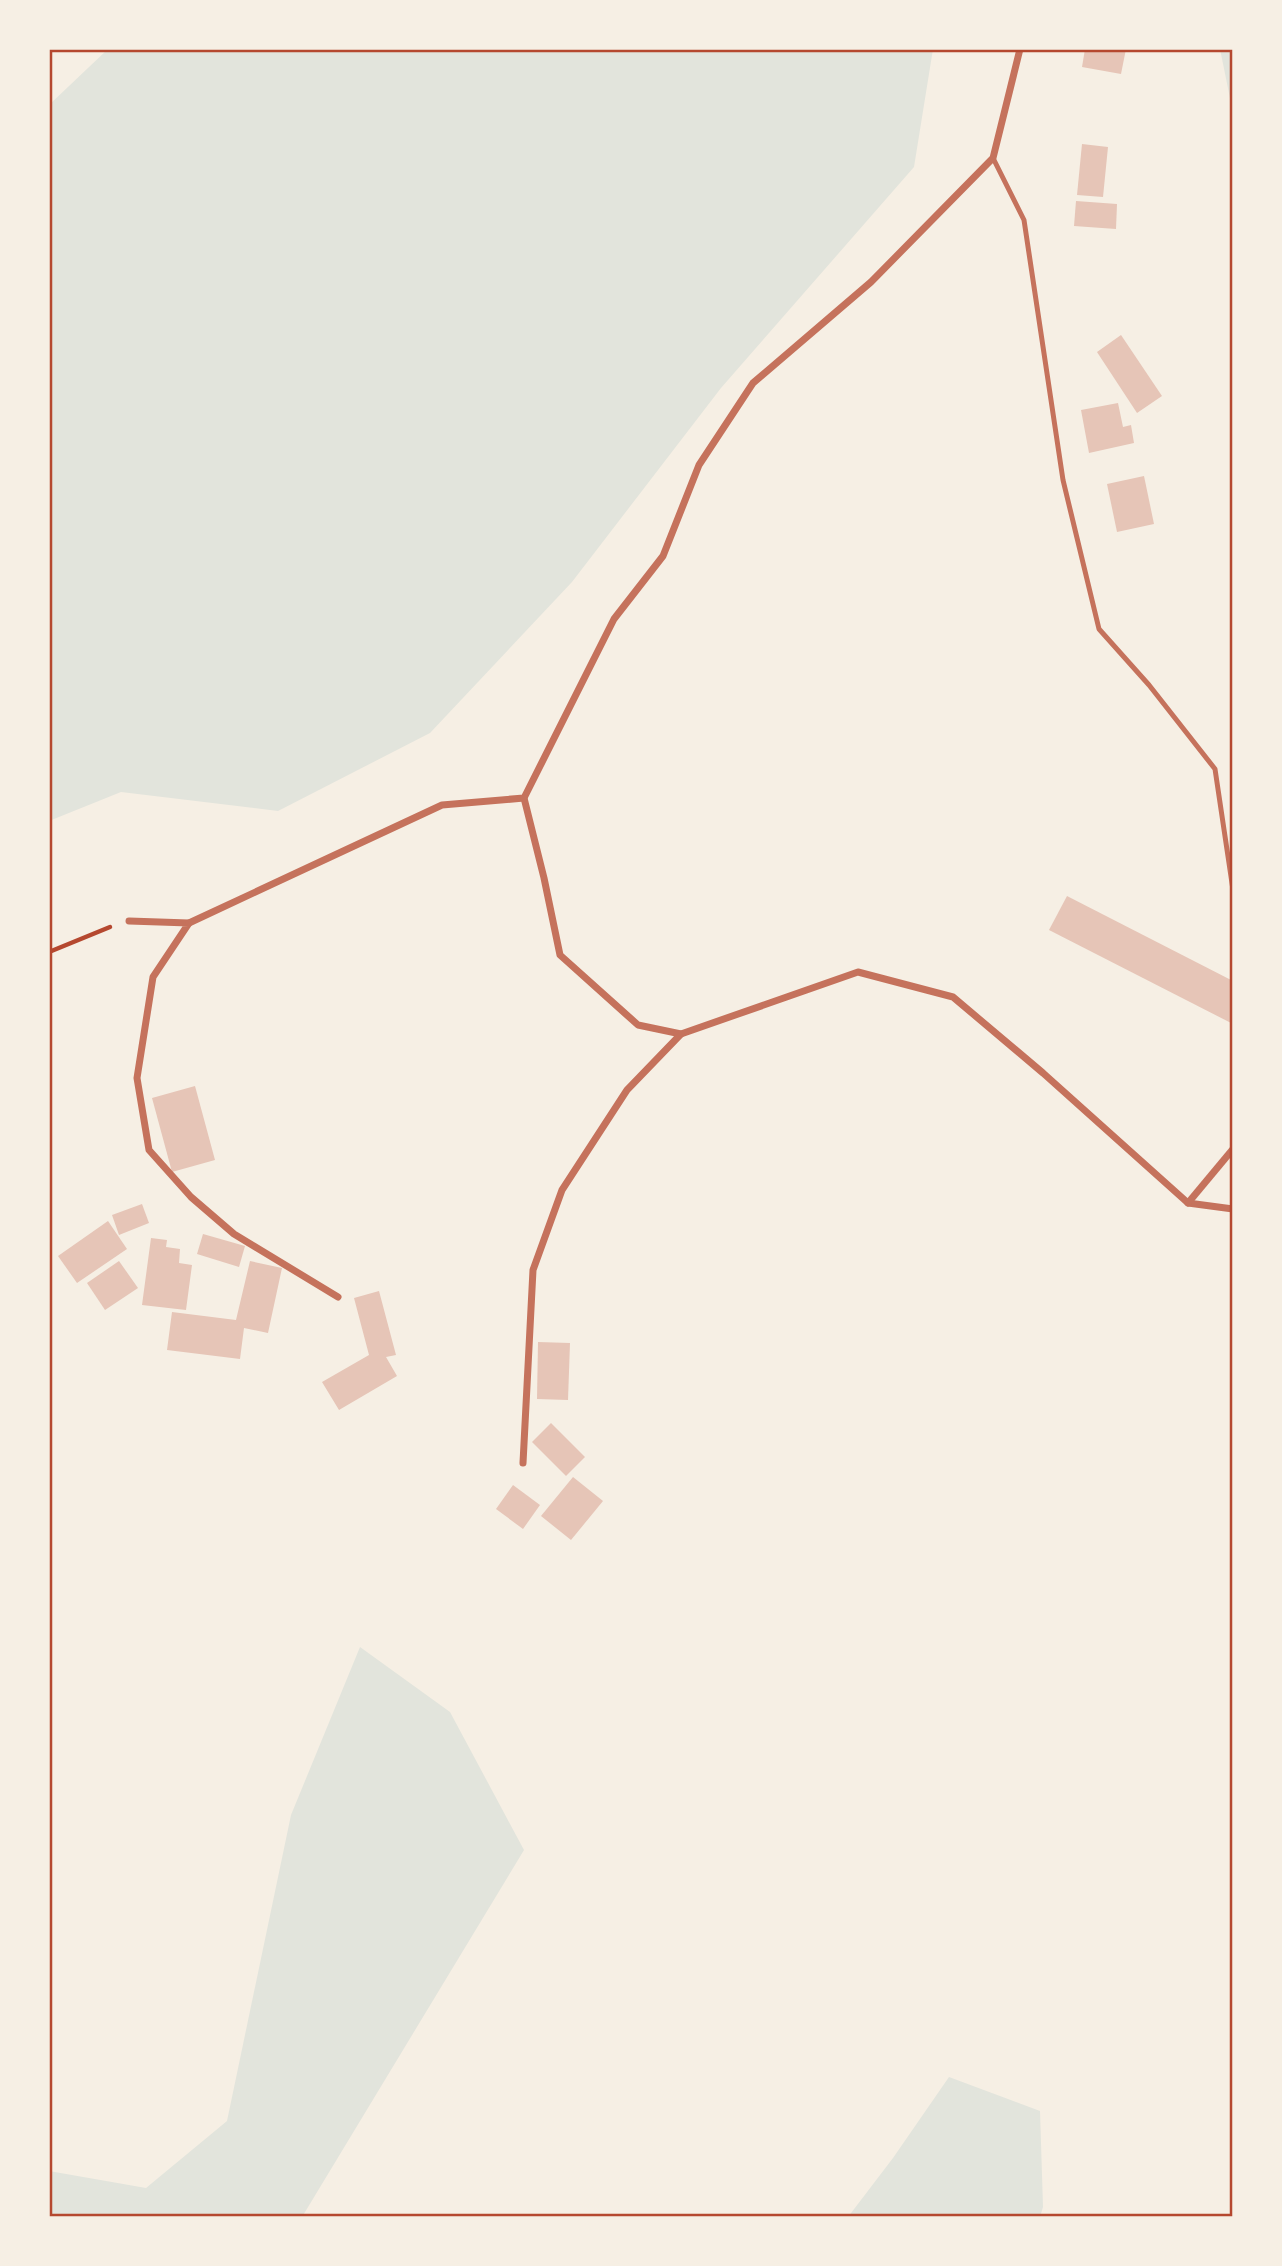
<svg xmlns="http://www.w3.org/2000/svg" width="1282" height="2266" font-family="Jost,sans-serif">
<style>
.green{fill:#e2e4dc}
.building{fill:#e6c5b7}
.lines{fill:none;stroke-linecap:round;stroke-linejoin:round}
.path{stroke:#b5482f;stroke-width:4.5}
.service{stroke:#c5725c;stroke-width:5}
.minor{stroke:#c5725c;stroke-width:7}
.neatline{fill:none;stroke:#b5482f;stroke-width:2.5}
</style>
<rect width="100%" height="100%" fill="#f6efe4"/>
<g class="green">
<polygon points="108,49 933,49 914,167 721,388 572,582 430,733 278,811 121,792 49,821 49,105"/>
<polygon points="1220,49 1233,49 1233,113"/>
<polygon points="360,1647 450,1712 524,1850 302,2217 49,2217 49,2171 146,2188 227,2121 291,1815"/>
<polygon points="949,2077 1040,2111 1043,2207 1040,2217 848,2217 893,2158"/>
</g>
<g class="building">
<polygon points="1085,49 1126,49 1121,74 1082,67"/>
<polygon points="1082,144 1108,147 1103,197 1077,195"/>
<polygon points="1076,201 1117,204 1116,229 1074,226"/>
<polygon points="1121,335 1162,396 1137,413 1097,352"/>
<polygon points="1118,403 1123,427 1131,425 1134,443 1089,453 1081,410"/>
<polygon points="1144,476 1154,524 1117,532 1107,484"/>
<polygon points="1067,896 1233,981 1233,1024 1049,930"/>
<polygon points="195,1086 215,1160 172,1172 152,1098"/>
<polygon points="142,1204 149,1223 119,1235 112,1215"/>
<polygon points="108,1221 127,1249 77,1283 58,1256"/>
<polygon points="203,1234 245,1246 239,1267 197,1254"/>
<polygon points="151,1238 167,1240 166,1247 180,1249 179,1263 192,1265 186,1310 142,1305"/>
<polygon points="119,1261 138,1288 105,1310 87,1283"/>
<polygon points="250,1261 282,1268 268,1333 244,1328 240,1359 167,1350 172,1312 236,1320"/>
<polygon points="379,1291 396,1355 386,1357 397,1376 339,1410 322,1382 369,1355 354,1298"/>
<polygon points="538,1342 570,1343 568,1400 537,1399"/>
<polygon points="551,1423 585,1457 566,1476 532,1442"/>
<polygon points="573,1477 603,1501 571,1540 541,1516"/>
<polygon points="513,1485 540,1505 523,1529 496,1509"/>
</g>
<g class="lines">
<polyline class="path" points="49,952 110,927"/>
<polyline class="service" points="993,158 1024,220 1063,480 1099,629 1149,685 1215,769 1233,890"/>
<g class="minor">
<polyline points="129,921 189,923 153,977 137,1078 149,1150 191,1197 234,1234 338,1297"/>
<polyline points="189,923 442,805 524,798 614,619 663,556 699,465 753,383 871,282 993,158 1020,49"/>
<polyline points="681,1034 858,972 953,997 1043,1073 1188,1203 1233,1209"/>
<polyline points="1188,1203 1233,1149"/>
<polyline points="523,1463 533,1270 562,1190 627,1090 681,1034 638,1025 560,955 544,878 524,798"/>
</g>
</g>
<rect width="1282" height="2266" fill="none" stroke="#f6efe4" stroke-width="102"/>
<rect x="51" y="51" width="1180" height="2164" class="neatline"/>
</svg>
